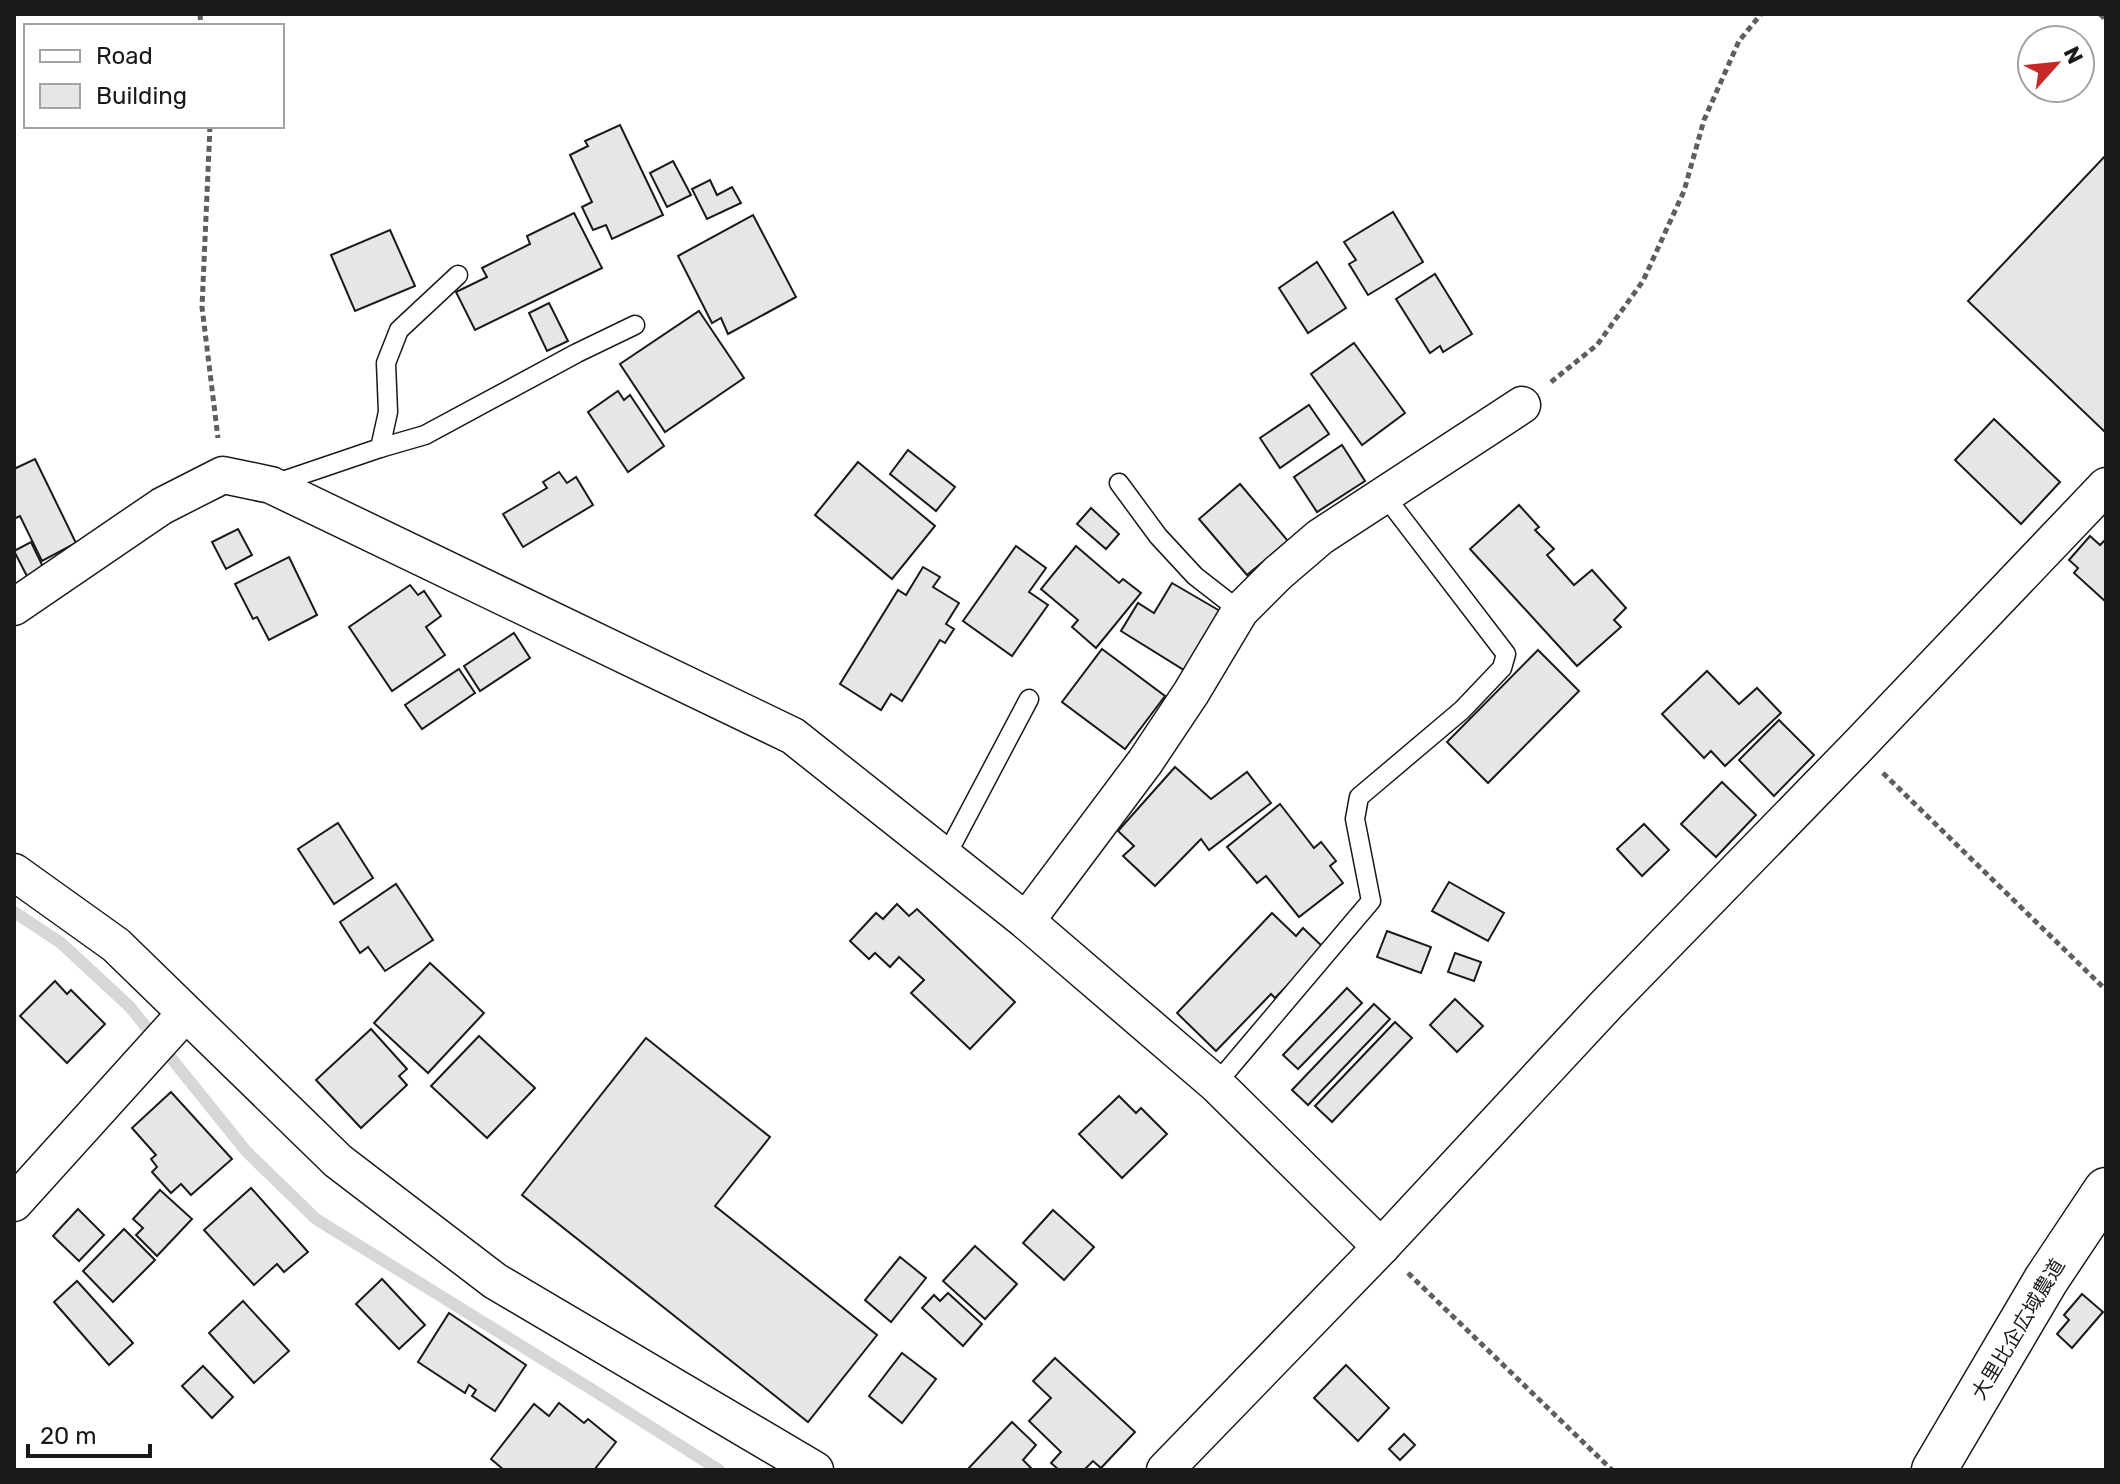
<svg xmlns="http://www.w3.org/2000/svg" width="2120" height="1484" font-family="Rubik,'Noto Sans JP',sans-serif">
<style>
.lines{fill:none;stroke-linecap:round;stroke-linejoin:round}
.stream{stroke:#d7d7d7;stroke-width:12}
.building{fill:#e6e6e6;stroke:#1a1a1a;stroke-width:2}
.lane-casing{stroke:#1a1a1a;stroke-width:21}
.street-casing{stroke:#1a1a1a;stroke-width:39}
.secondary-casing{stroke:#1a1a1a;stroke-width:47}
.path{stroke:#5f5f5f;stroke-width:5;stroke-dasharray:6 4;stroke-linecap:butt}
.lane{stroke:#fff;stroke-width:18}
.street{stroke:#fff;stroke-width:36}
.secondary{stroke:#fff;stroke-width:44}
.labels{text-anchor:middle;stroke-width:6;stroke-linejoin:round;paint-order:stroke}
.street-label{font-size:20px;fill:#1a1a1a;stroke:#fff}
</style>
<rect width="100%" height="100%" fill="#fff"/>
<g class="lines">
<polyline class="stream" points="14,912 61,943 130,1007 246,1151 316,1219 596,1392 719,1470"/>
</g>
<g class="building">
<polygon points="620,125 663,215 612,239 606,225 593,230 582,207 592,202 570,155 588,146 585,141"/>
<polygon points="2106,155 2106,433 1968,301"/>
<polygon points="673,161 691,195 667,207 650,173"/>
<polygon points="710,180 717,195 732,187 741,203 707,219 692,189"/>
<polygon points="1393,212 1423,262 1368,295 1349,264 1356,260 1344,242"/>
<polygon points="574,213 602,268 475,330 456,292 487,277 482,268 530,244 527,236"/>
<polygon points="753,215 796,297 728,334 721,318 712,323 678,256"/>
<polygon points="390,230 415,286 355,311 331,255"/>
<polygon points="1317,262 1346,308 1308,333 1279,288"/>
<polygon points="1435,274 1472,334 1443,352 1440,346 1430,353 1396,299"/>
<polygon points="549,303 568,341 547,351 529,313"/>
<polygon points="699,311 744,378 665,432 620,364"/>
<polygon points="1354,343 1405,413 1362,445 1311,374"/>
<polygon points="618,391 624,400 630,395 664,446 628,472 588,412"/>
<polygon points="1309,405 1329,434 1280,468 1260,438"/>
<polygon points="1994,419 2060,482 2021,524 1955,460"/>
<polygon points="1342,445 1365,481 1317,512 1294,477"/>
<polygon points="908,450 955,487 936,511 890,474"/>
<polygon points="35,459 76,543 42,561 20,516 14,519 14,469"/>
<polygon points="858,462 935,526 892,579 815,515"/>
<polygon points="559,472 567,483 576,477 593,505 523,547 503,514 547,488 543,482"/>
<polygon points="1240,484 1288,541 1247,575 1199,519"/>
<polygon points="1519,505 1539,527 1535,530 1554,549 1547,555 1574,585 1592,570 1626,608 1614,620 1621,627 1577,666 1470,549"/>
<polygon points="1091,508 1119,534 1106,549 1077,524"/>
<polygon points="238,529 252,555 226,569 212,542"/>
<polygon points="2090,536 2100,545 2106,539 2106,602 2074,573 2078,568 2069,560"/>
<polygon points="31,542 45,571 29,580 14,551"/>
<polygon points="1016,546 1046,568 1029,592 1048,605 1012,656 963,621"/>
<polygon points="1076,546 1119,583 1123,579 1141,593 1096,648 1072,627 1078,620 1041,589"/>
<polygon points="289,557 317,615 269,640 257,617 253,619 235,584"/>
<polygon points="923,567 940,577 933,587 959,603 946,624 954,629 945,643 940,640 902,701 891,694 881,710 840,684 898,590 906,595"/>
<polygon points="1172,583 1220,611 1184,670 1121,631 1138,603 1154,613"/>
<polygon points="410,585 418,595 424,591 441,616 426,627 445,655 392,691 349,627"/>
<polygon points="514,633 530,658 480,691 464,666"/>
<polygon points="1102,649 1165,696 1125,749 1062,702"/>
<polygon points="1538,650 1579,691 1488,783 1447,742"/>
<polygon points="459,669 475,693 422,729 405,705"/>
<polygon points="1707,671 1739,704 1757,688 1781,713 1725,766 1711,751 1704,758 1662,714"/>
<polygon points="1779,720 1814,755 1774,796 1739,760"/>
<polygon points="1175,767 1211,799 1247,772 1271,803 1209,850 1201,839 1155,886 1123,856 1134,846 1118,831"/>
<polygon points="1722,782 1756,815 1716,857 1681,824"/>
<polygon points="1280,804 1314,848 1321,842 1336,861 1330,866 1343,883 1299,917 1266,876 1257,883 1227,847"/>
<polygon points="338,823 373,878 334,904 298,849"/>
<polygon points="1644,824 1669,850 1642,876 1617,849"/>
<polygon points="1449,882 1504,913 1488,941 1432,911"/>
<polygon points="396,884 433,940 385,971 368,947 360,953 340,922"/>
<polygon points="897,904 909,916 917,909 1015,1002 970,1049 911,993 924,980 899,957 890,967 875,953 869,959 850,941 876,913 883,919"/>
<polygon points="1272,913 1296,936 1303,928 1324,948 1275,998 1271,994 1216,1051 1177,1013"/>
<polygon points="1387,931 1431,947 1421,973 1377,957"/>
<polygon points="1455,953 1481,962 1474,981 1448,972"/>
<polygon points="430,963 484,1013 428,1073 374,1023"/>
<polygon points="55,981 67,994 71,990 105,1024 67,1063 20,1016"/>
<polygon points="1347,988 1362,1003 1298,1069 1283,1055"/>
<polygon points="1455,999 1483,1026 1457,1052 1430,1025"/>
<polygon points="1374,1004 1390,1019 1308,1105 1292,1090"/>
<polygon points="1395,1022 1412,1038 1332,1122 1315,1106"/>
<polygon points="371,1029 407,1069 399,1076 407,1085 361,1128 316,1080"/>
<polygon points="479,1036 535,1088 487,1138 431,1086"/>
<polygon points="646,1038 770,1137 715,1206 877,1335 808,1422 522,1195"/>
<polygon points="171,1092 232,1159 191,1195 181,1184 171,1193 152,1172 157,1167 151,1159 156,1155 132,1128"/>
<polygon points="1119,1096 1136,1113 1141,1108 1167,1134 1122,1178 1079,1134"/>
<polygon points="251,1188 308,1252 284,1272 277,1264 254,1285 204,1230"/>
<polygon points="160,1190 192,1219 157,1256 136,1235 143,1228 133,1219"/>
<polygon points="78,1209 104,1235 79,1261 53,1236"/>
<polygon points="1053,1210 1094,1247 1064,1280 1023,1243"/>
<polygon points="124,1229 155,1260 113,1302 83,1271"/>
<polygon points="975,1246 1017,1284 985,1319 943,1281"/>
<polygon points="900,1257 926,1278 891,1322 865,1300"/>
<polygon points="382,1279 425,1325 399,1349 356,1304"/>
<polygon points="77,1281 133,1343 109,1365 54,1302"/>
<polygon points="948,1293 982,1324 963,1346 922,1308 934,1295 940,1301"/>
<polygon points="2082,1294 2103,1312 2072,1348 2057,1334 2069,1320 2064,1315"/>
<polygon points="243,1301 289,1351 254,1383 209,1333"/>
<polygon points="449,1313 526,1365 495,1411 472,1396 476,1390 469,1385 465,1393 418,1362"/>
<polygon points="902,1353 936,1379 902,1423 869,1396"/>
<polygon points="1055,1358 1135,1432 1101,1468 1093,1461 1084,1470 1059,1470 1051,1463 1061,1452 1029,1421 1051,1398 1033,1381"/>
<polygon points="1346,1365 1389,1408 1358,1441 1314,1398"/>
<polygon points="203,1366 233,1397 212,1418 182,1386"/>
<polygon points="559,1403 584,1423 588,1419 616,1442 594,1470 504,1470 491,1459 534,1404 549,1416"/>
<polygon points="1012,1422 1036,1445 1023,1460 1033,1470 967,1470"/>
<polygon points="1404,1434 1415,1445 1400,1460 1389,1449"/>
</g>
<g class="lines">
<defs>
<g id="lane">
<polyline points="380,448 425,435 577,353 635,325"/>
<polyline points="1119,483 1158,536 1195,576 1240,611"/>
<polyline points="274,484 380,448 388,412 386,363 399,330 458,275"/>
<polyline points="946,856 1029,699"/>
<polyline points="1216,1084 1371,901 1355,819 1359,797 1462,710 1502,668 1506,654 1385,496"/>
</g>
<g id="street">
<polyline points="14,607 162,506 223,475 271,485 793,736 1026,921 1216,1084 1381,1247"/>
<polyline points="14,872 116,945 338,1161 495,1281 815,1470"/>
<polyline points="1026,921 1145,762 1191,693 1240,611 1278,573 1320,537 1522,405"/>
<polyline points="14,1203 185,1014"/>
<polyline points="1165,1470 1381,1247 1607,1004 1857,747 2106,486"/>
</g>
<polyline id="secondary" points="1934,1470 2046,1280 2106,1190"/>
</defs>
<use href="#lane" class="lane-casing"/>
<use href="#street" class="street-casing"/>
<use href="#secondary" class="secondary-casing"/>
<g class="path">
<polyline points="200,14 201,26"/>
<polyline points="2100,14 2106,20"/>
<polyline points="210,126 202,307 218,438"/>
<polyline points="1551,382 1597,345 1643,281 1684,191 1704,120 1739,41 1761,14"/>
<polyline points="1883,773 2106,990"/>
<polyline points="1408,1273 1612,1470"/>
</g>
<use href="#lane" class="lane"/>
<use href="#street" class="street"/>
<use href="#secondary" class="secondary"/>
</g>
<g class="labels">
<g class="street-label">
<text transform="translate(2018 1329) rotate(-59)" y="7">大里比企広域農道</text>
</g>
</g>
<rect width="2120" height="1484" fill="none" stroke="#1a1a1a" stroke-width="32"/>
<rect x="24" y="24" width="260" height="104" fill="#ffffff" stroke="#a3a3a3" stroke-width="2"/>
<rect x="40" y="50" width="40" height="12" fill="#ffffff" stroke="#a3a3a3" stroke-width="2"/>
<text x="96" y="64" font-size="24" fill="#1a1a1a">Road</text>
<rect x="40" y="84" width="40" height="24" fill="#e6e6e6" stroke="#a3a3a3" stroke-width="2"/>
<text x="96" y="104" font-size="24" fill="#1a1a1a">Building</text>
<g transform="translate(2056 64) rotate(63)"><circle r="38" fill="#ffffff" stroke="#a3a3a3" stroke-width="2"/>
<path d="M0-6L14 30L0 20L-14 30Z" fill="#c62828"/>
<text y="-12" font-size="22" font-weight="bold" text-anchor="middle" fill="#1a1a1a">N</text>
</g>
<path d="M28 1444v12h122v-12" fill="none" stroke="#1a1a1a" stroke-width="4"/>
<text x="40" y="1444" font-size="24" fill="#1a1a1a" stroke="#ffffff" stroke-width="6" paint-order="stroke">20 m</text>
</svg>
